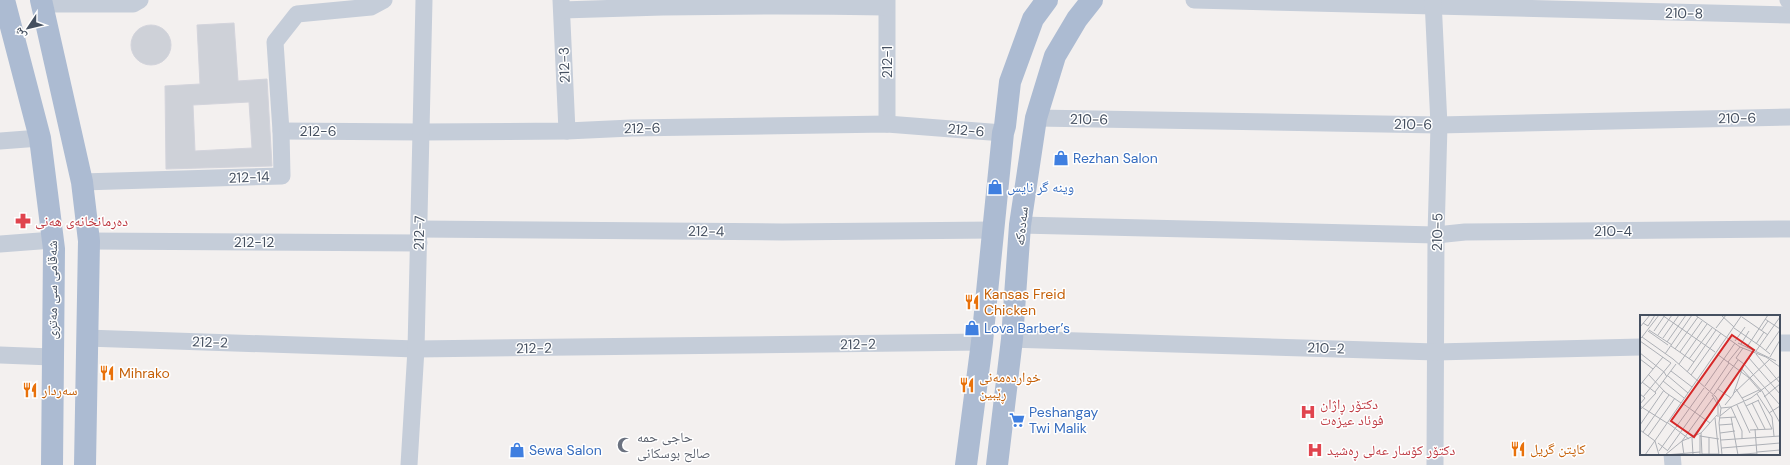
<svg xmlns="http://www.w3.org/2000/svg" width="1790" height="465" font-family="'DM Sans','Noto Naskh Arabic',sans-serif">
<style>
.building{fill:#ced1d8;stroke:#d3d4dc;fill-rule:evenodd}
.lines{fill:none;stroke-linecap:round;stroke-linejoin:round}
.minor{stroke:#c5cdd9;stroke-width:17}
.major{stroke:#acbbd2;stroke-width:22}
.labels{text-anchor:middle;stroke-width:3;stroke-linejoin:round;paint-order:stroke}
.street-label{font-size:14px;fill:#455060;stroke:#fff}
.shop-label{font-size:14px;fill:#366cbe;stroke:#fff;text-anchor:start}
.health-label{font-size:14px;fill:#be3a42;stroke:#fff;text-anchor:start}
.food-label{font-size:14px;fill:#c56008;stroke:#fff;text-anchor:start}
.worship-label{font-size:14px;fill:#5b616d;stroke:#fff;text-anchor:start}
.inset-road{fill:none;stroke:#adb0b6;stroke-width:1}
.view{fill:#d62828;fill-opacity:0.15;stroke:#d62828;stroke-width:2}
.inset-edge{fill:none;stroke:#455060;stroke-width:2}
</style>
<rect width="100%" height="100%" fill="#f3f0ef"/>
<g class="building">
<path d="M234 23 238 81 267 79 272 166 166 169 165 86 200 84 197 25ZM249 102 252 148 195 151 193 105Z"/>
<circle cx="151" cy="45" r="20"/>
</g>
<g class="lines">
<g class="minor">
<polyline points="561,0 567,131"/>
<polyline points="887,0 887,124"/>
<polyline points="1194,0 1790,15"/>
<polyline points="1433,0 1439,125 1436,235 1435,465"/>
<polyline points="1788,0 1790,1"/>
<polyline points="43,4 133,4 140,0"/>
<path d="M562 10C670 6 778 5 886 7"/>
<polyline points="1036,118 1439,125 1790,117"/>
<polyline points="281,131 422,132 567,131 631,128 887,124 1003,133"/>
<polyline points="0,141 40,138"/>
<polyline points="82,182 282,176 281,131 275,42 297,14 371,7 384,0"/>
<polyline points="1020,225 1436,235 1465,232 1790,229"/>
<polyline points="419,229 782,232 993,230"/>
<polyline points="89,241 419,243"/>
<polyline points="0,244 53,240"/>
<polyline points="86,338 416,349 982,342"/>
<polyline points="1012,339 1436,352 1641,347"/>
<polyline points="1779,343 1790,343"/>
<polyline points="0,355 52,357"/>
<polyline points="1672,454 1673,465"/>
<polyline points="409,465 416,349 424,0"/>
</g>
<g class="major">
<polyline points="4,0 40,138 54,249 52,465"/>
<polyline points="41,0 82,182 89,241 85,465"/>
<polyline points="966,465 982,342 1003,133 1005,126 1010,82 1033,19 1047,0"/>
<polyline points="997,465 1012,339 1020,225 1036,118 1055,56 1077,19 1092,0"/>
</g>
</g>
<defs>
<symbol id="shop-bare" viewBox="-9 -9 18 18"><path d="M-5-2.5h2.3a2.7 3.5 0 0 1 5.4 0H5L5.5 6h-11ZM-1.5-2.5h3a1.5 2.3 0 0 0-3 0Z" fill="#3f7fe0" stroke="#fff" stroke-width="2.5" paint-order="stroke"/></symbol>
<symbol id="pharmacy-bare" viewBox="-9 -9 18 18"><path d="M-2-6h4v4h4v4h-4v4h-4v-4h-4v-4h4Z" fill="#e0444e" stroke="#fff" stroke-width="2.5" paint-order="stroke"/></symbol>
<symbol id="restaurant-bare" viewBox="-9 -9 18 18"><path d="M-5-6h1v4h1v-4h1v4h1v-4h1v5L-1.5 .5V6h-2V.5L-5-1ZM5-6V6H3V1.5H1.5Q1.5-4 5-6Z" fill="#e8710a" stroke="#fff" stroke-width="2.5" paint-order="stroke"/></symbol>
<symbol id="hospital-bare" viewBox="-9 -9 18 18"><path d="M-5-5h3v3.5h4V-5h3V5h-3V1.5h-4V5h-3Z" fill="#e0444e" stroke="#fff" stroke-width="2.5" paint-order="stroke"/></symbol>
<symbol id="supermarket-bare" viewBox="-9 -9 18 18"><path d="M-6-5.5h2.5l.6 2H6L4.5 2H-2.5L-4.4-4H-6ZM-1.5 3.2a1.3 1.3 0 1 0 .1 0ZM3 3.2a1.3 1.3 0 1 0 .1 0Z" fill="#3f7fe0" stroke="#fff" stroke-width="2.5" paint-order="stroke"/></symbol>
<symbol id="mosque-bare" viewBox="-9 -9 18 18"><path d="M3.5-4.9A6 6 0 1 0 3.5 4.9A5 5 0 1 1 3.5-4.9Z" fill="#6b7280" stroke="#fff" stroke-width="2.5" paint-order="stroke"/></symbol>
</defs>
<g fill-rule="evenodd">
<use href="#shop-bare" x="1050" y="147" width="22" height="22"/>
<use href="#shop-bare" x="984" y="176" width="22" height="22"/>
<use href="#pharmacy-bare" x="12" y="210" width="22" height="22"/>
<use href="#restaurant-bare" x="961" y="291" width="22" height="22"/>
<use href="#shop-bare" x="961" y="317" width="22" height="22"/>
<use href="#restaurant-bare" x="96" y="362" width="22" height="22"/>
<use href="#restaurant-bare" x="956" y="374" width="22" height="22"/>
<use href="#restaurant-bare" x="19" y="379" width="22" height="22"/>
<use href="#hospital-bare" x="1297" y="401" width="22" height="22"/>
<use href="#supermarket-bare" x="1006" y="409" width="22" height="22"/>
<use href="#mosque-bare" x="614" y="434" width="22" height="22"/>
<use href="#restaurant-bare" x="1507" y="438" width="22" height="22"/>
<use href="#shop-bare" x="506" y="439" width="22" height="22"/>
<use href="#hospital-bare" x="1304" y="439" width="22" height="22"/>
</g>
<g class="labels">
<g class="street-label">
<text transform="translate(1684 13) rotate(1)" y="5">210-8</text>
<text transform="translate(887 62) rotate(-90)" y="5">212-1</text>
<text transform="translate(564 65) rotate(-92)" y="5">212-3</text>
<text transform="translate(1737 118) rotate(-1)" y="5">210-6</text>
<text transform="translate(1089 119) rotate(1)" y="5">210-6</text>
<text transform="translate(1413 124) rotate(1)" y="5">210-6</text>
<text transform="translate(642 128) rotate(-1)" y="5">212-6</text>
<text transform="translate(966 130) rotate(5)" y="5">212-6</text>
<text x="318" y="136">212-6</text>
<text transform="translate(249 177) rotate(-2)" y="5">212-14</text>
<text transform="translate(1021 226) rotate(-84)" y="5">سەدەکە</text>
<text transform="translate(706 231) rotate(1)" y="5">212-4</text>
<text x="1613" y="236">210-4</text>
<text transform="translate(1437 232) rotate(-89)" y="5">210-5</text>
<text transform="translate(419 233) rotate(-88)" y="5">212-7</text>
<text x="254" y="247">212-12</text>
<text transform="translate(52 290) rotate(-90)" y="5">شەقامی سی مەتری</text>
<text transform="translate(210 342) rotate(2)" y="5">212-2</text>
<text transform="translate(858 344) rotate(-1)" y="5">212-2</text>
<text transform="translate(534 348) rotate(-1)" y="5">212-2</text>
<text transform="translate(1326 348) rotate(2)" y="5">210-2</text>
</g>
<g class="shop-label">
<text x="1073" y="163">Rezhan Salon</text>
<text x="1007" y="192">وینه گر نایس</text>
<text x="984" y="333">Lova Barber’s</text>
<text x="1029" y="417">Peshangay<tspan x="1029" dy="16">Twi Malik</tspan></text>
<text x="529" y="455">Sewa Salon</text>
</g>
<g class="health-label">
<text x="35" y="226">دەرمانخانەی هەنی</text>
<text x="1320" y="409">دکتۆر ڕاژان<tspan x="1320" dy="16">فوئاد عیزەت</tspan></text>
<text x="1327" y="455">دکتۆر کۆسار عەلی ڕەشید</text>
</g>
<g class="food-label">
<text x="984" y="299">Kansas Freid<tspan x="984" dy="16">Chicken</tspan></text>
<text x="119" y="378">Mihrako</text>
<text x="979" y="382">خواردە‌مە‌نی<tspan x="979" dy="16">ڕێبین</tspan></text>
<text x="42" y="395">سەردار</text>
<text x="1530" y="454">کاپتن گریل</text>
</g>
<g class="worship-label">
<text x="637" y="442">حاجی حمه<tspan x="637" dy="16">صالح بوسکانی</tspan></text>
</g>
</g>
<g transform="translate(1640 315)">
<rect width="140" height="140" fill="#f3f0ef"/>
<path class="inset-road" d="M22 0 75 37M55 0 100 32 126 42 140 52M81 0 94 12M102 2 128 20M125 4 140 14M3 8 8 11 15 0M0 12 10 0M76 13 86 0M94 13 120 31M9 15 32 30M8 16 28 30M14 16 25 0M121 16 128 6M18 20 32 0M2 22 19 0M23 23 39 0M0 24 2 22 33 44 76 82 81 93 79 108 82 140M0 26 31 48 3 82M95 26 105 12M27 27 46 0M98 28 136 46M101 29 109 16M116 29 124 17M31 31 54 47M120 31 130 39M107 32 128 0M35 34 58 2M126 35 140 15M116 36 140 2M40 37 62 6M113 37 109 43 140 79M0 38 24 57 27 62M25 39 52 0M77 39 108 62 121 77M116 39 140 68M130 42 140 25M0 44 13 54M49 44 72 13M88 47 100 32M39 49 67 9M104 49 140 90M101 53 122 76 140 108M31 56 52 72M47 57 76 15M8 59 25 77 41 88M51 60 81 18M28 61 48 78M23 66 44 83M0 70 23 42M65 71 95 28M78 74 91 83M96 74 104 86M70 76 89 48M15 77 36 49M84 78 95 62M94 78 130 44M0 79 5 83 0 89M74 79 98 45M117 79 132 102 134 121M72 80 78 90V102M124 82 140 69M102 83 119 75M118 85 132 114M104 87 118 114M42 88 70 108M112 88 125 114M85 90 93 80 104 49 96 43 103 33M97 90 110 118M0 91 27 108M106 91 119 85M81 93 91 92 111 83 140 61M0 95 16 78 2 67M129 98 140 91M80 101 91 92 102 116V124M91 102 98 140M75 103 79 140M79 103 96 102M28 108 49 124M0 110 24 75M79 110 93 109M115 114 117 140M0 115 15 126 19 140M110 115 132 114M3 117 29 80M61 118 62 140M80 118 95 116M60 120V140M8 121 35 83M60 121 79 124M69 122V140M81 125 140 121M18 128 28 136M82 133 140 128M28 135 69 77M19 136 64 73M117 137 140 135M62 139H79M5 140 102 0M25 140 42 126 61 118 77 100M25 140 60 137M44 140 42 126 73 83M53 140 52 123 77 89M91 140 117 138"/>
<path class="view" d="M92 20 114 35 54 122 31 106Z"/>
<rect width="140" height="140" class="inset-edge"/>
</g>
<g transform="translate(28 28) rotate(235)" stroke="#ffffff" stroke-width="3" paint-order="stroke">
<path d="M0-3L7 15L0 10L-7 15Z" fill="#455060"/>
<text y="-6" font-size="11" font-weight="bold" text-anchor="middle" fill="#455060">ش</text>
</g>
</svg>
